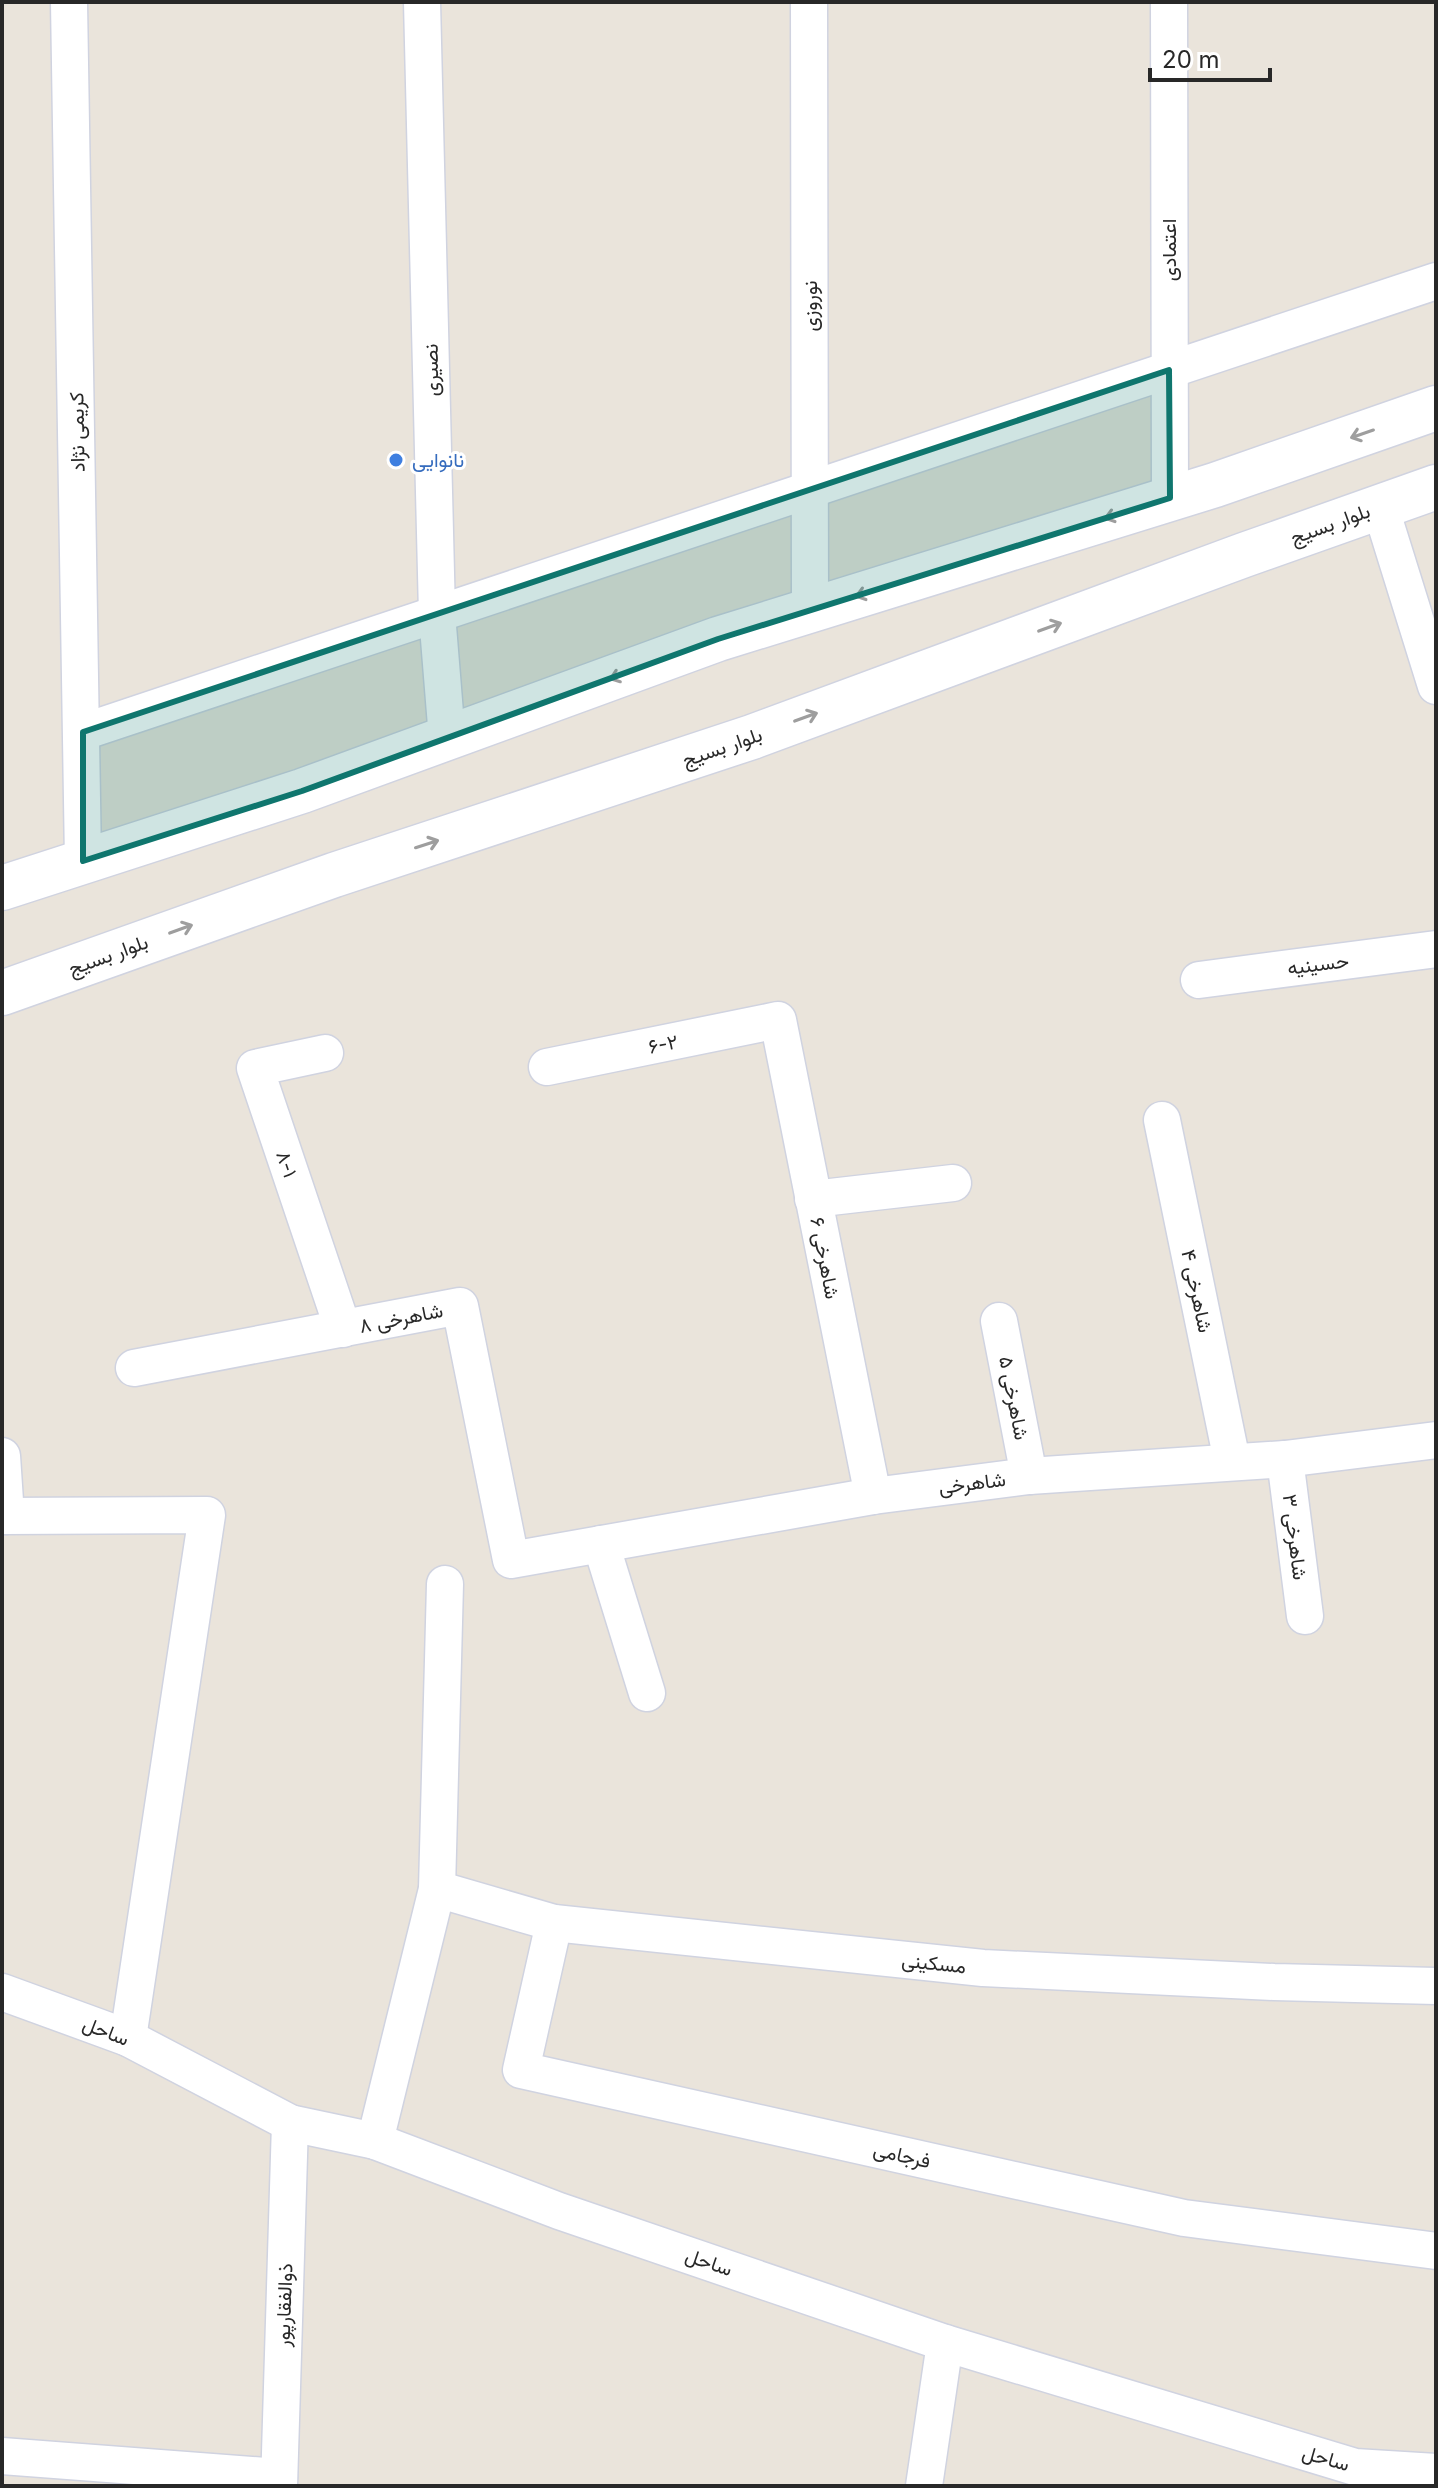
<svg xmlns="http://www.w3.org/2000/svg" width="1438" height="2488" font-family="Inter,Vazirmatn,sans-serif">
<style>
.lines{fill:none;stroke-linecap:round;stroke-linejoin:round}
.minor-casing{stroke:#d0d3e0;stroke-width:39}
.secondary-casing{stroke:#d0d3e0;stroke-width:47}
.minor{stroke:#fff;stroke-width:36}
.secondary{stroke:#fff;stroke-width:44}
.oneway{stroke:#9e9e9e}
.marked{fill:#0f766e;fill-opacity:0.2;stroke:#0f766e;stroke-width:6;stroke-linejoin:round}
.shop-dot{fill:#3f7fe0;stroke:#fff;stroke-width:3}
.labels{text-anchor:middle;stroke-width:6;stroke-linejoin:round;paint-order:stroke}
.street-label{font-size:20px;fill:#282828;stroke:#fff}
.shop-label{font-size:20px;fill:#366cbe;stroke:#fff;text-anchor:start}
</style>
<rect width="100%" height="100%" fill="#eae4db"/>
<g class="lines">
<defs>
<g id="minor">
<polyline points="69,2 83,861"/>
<polyline points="422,2 437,614 447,738"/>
<polyline points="809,2 810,611"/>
<polyline points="1169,2 1170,498"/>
<polyline points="1380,506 1436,686"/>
<polyline points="83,732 1436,281"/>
<polyline points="1199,980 1436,949"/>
<polyline points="325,1053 255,1068 343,1329"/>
<polyline points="547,1067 778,1020 873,1496"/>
<polyline points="1162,1120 1232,1461"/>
<polyline points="813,1199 953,1183"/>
<polyline points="999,1321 1029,1476"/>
<polyline points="134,1368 460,1306 511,1560 873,1496 1029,1476 1285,1459 1436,1440"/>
<polyline points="2,1456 6,1516"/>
<polyline points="1285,1459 1305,1616"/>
<polyline points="2,1516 207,1515 128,2038"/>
<polyline points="601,1544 647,1693"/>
<polyline points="437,1889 554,1923 983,1968 1274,1982 1436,1986"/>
<polyline points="554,1923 521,2070 1184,2218 1436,2251"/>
<polyline points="2,1992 128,2038 290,2123 375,2141 559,2211 945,2343 1355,2467 1436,2472"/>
<polyline points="375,2141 437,1889 445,1584"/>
<polyline points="2,2456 279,2477"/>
<polyline points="279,2486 290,2123"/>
<polyline points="924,2486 945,2343"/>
</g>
<g id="secondary">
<polyline points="2,888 302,791 718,639 1215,485 1436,408"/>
<polyline points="2,993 334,875 752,737 1244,555 1436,487"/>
</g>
</defs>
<use href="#minor" class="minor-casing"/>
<use href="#secondary" class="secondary-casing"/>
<use href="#minor" class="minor"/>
<use href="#secondary" class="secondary"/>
</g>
<defs><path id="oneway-shaft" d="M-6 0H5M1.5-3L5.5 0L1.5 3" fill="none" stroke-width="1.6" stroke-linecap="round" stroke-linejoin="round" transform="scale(2)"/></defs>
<g class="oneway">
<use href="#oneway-shaft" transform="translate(1362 434) rotate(161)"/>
<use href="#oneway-shaft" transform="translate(1116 515) rotate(163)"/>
<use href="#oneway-shaft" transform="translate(867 593) rotate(163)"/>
<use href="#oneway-shaft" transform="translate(1050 627) rotate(-20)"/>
<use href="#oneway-shaft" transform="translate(621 675) rotate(160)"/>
<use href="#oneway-shaft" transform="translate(806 717) rotate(-20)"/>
<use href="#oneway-shaft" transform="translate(427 844) rotate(-18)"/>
<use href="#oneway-shaft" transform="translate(181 929) rotate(-20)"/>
</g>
<path class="marked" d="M1169 370 1170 498 718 639 302 791 83 861V732Z"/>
<circle class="shop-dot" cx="396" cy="460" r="8"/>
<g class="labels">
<g class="street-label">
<text transform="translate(1169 250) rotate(-90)" y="7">اعتمادی</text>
<text transform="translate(810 306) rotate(-90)" y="7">نوروزی</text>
<text transform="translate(431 370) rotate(-91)" y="7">نصیری</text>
<text transform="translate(77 432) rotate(-91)" y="7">کریمی نژاد</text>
<text transform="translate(1330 524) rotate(-20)" y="7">بلوار بسیج</text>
<text transform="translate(722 747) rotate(-19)" y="7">بلوار بسیج</text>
<text transform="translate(108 955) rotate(-20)" y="7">بلوار بسیج</text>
<text transform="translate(1318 964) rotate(-7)" y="7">حسینیه</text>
<text transform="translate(663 1044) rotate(-11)" y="7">۶-۲</text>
<text transform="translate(287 1164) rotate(71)" y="7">۸-۱</text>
<text transform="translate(825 1258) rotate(79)" y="7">شاهرخی ۶</text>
<text transform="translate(1197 1291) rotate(78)" y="7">شاهرخی ۴</text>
<text transform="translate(401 1318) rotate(-11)" y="7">شاهرخی ۸</text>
<text transform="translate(1014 1398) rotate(79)" y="7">شاهرخی ۵</text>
<text transform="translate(972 1483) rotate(-7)" y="7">شاهرخی</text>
<text transform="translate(1295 1537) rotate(83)" y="7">شاهرخی ۳</text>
<text transform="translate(934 1963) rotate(6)" y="7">مسکینی</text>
<text transform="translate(106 2031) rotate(21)" y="7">ساحل</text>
<text transform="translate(902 2155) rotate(13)" y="7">فرجامی</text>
<text transform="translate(709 2262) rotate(19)" y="7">ساحل</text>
<text transform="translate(284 2305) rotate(-88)" y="7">ذوالفقارپور</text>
<text transform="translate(1326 2458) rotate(16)" y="7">ساحل</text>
</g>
<g class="shop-label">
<text x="412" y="467">نانوایی</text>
</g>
</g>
<rect width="1438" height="2488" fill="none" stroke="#282828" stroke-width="8"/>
<path d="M1150 68v12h120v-12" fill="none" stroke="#282828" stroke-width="4"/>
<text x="1162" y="68" font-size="24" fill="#282828" stroke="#ffffff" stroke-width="6" paint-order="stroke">20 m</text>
</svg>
